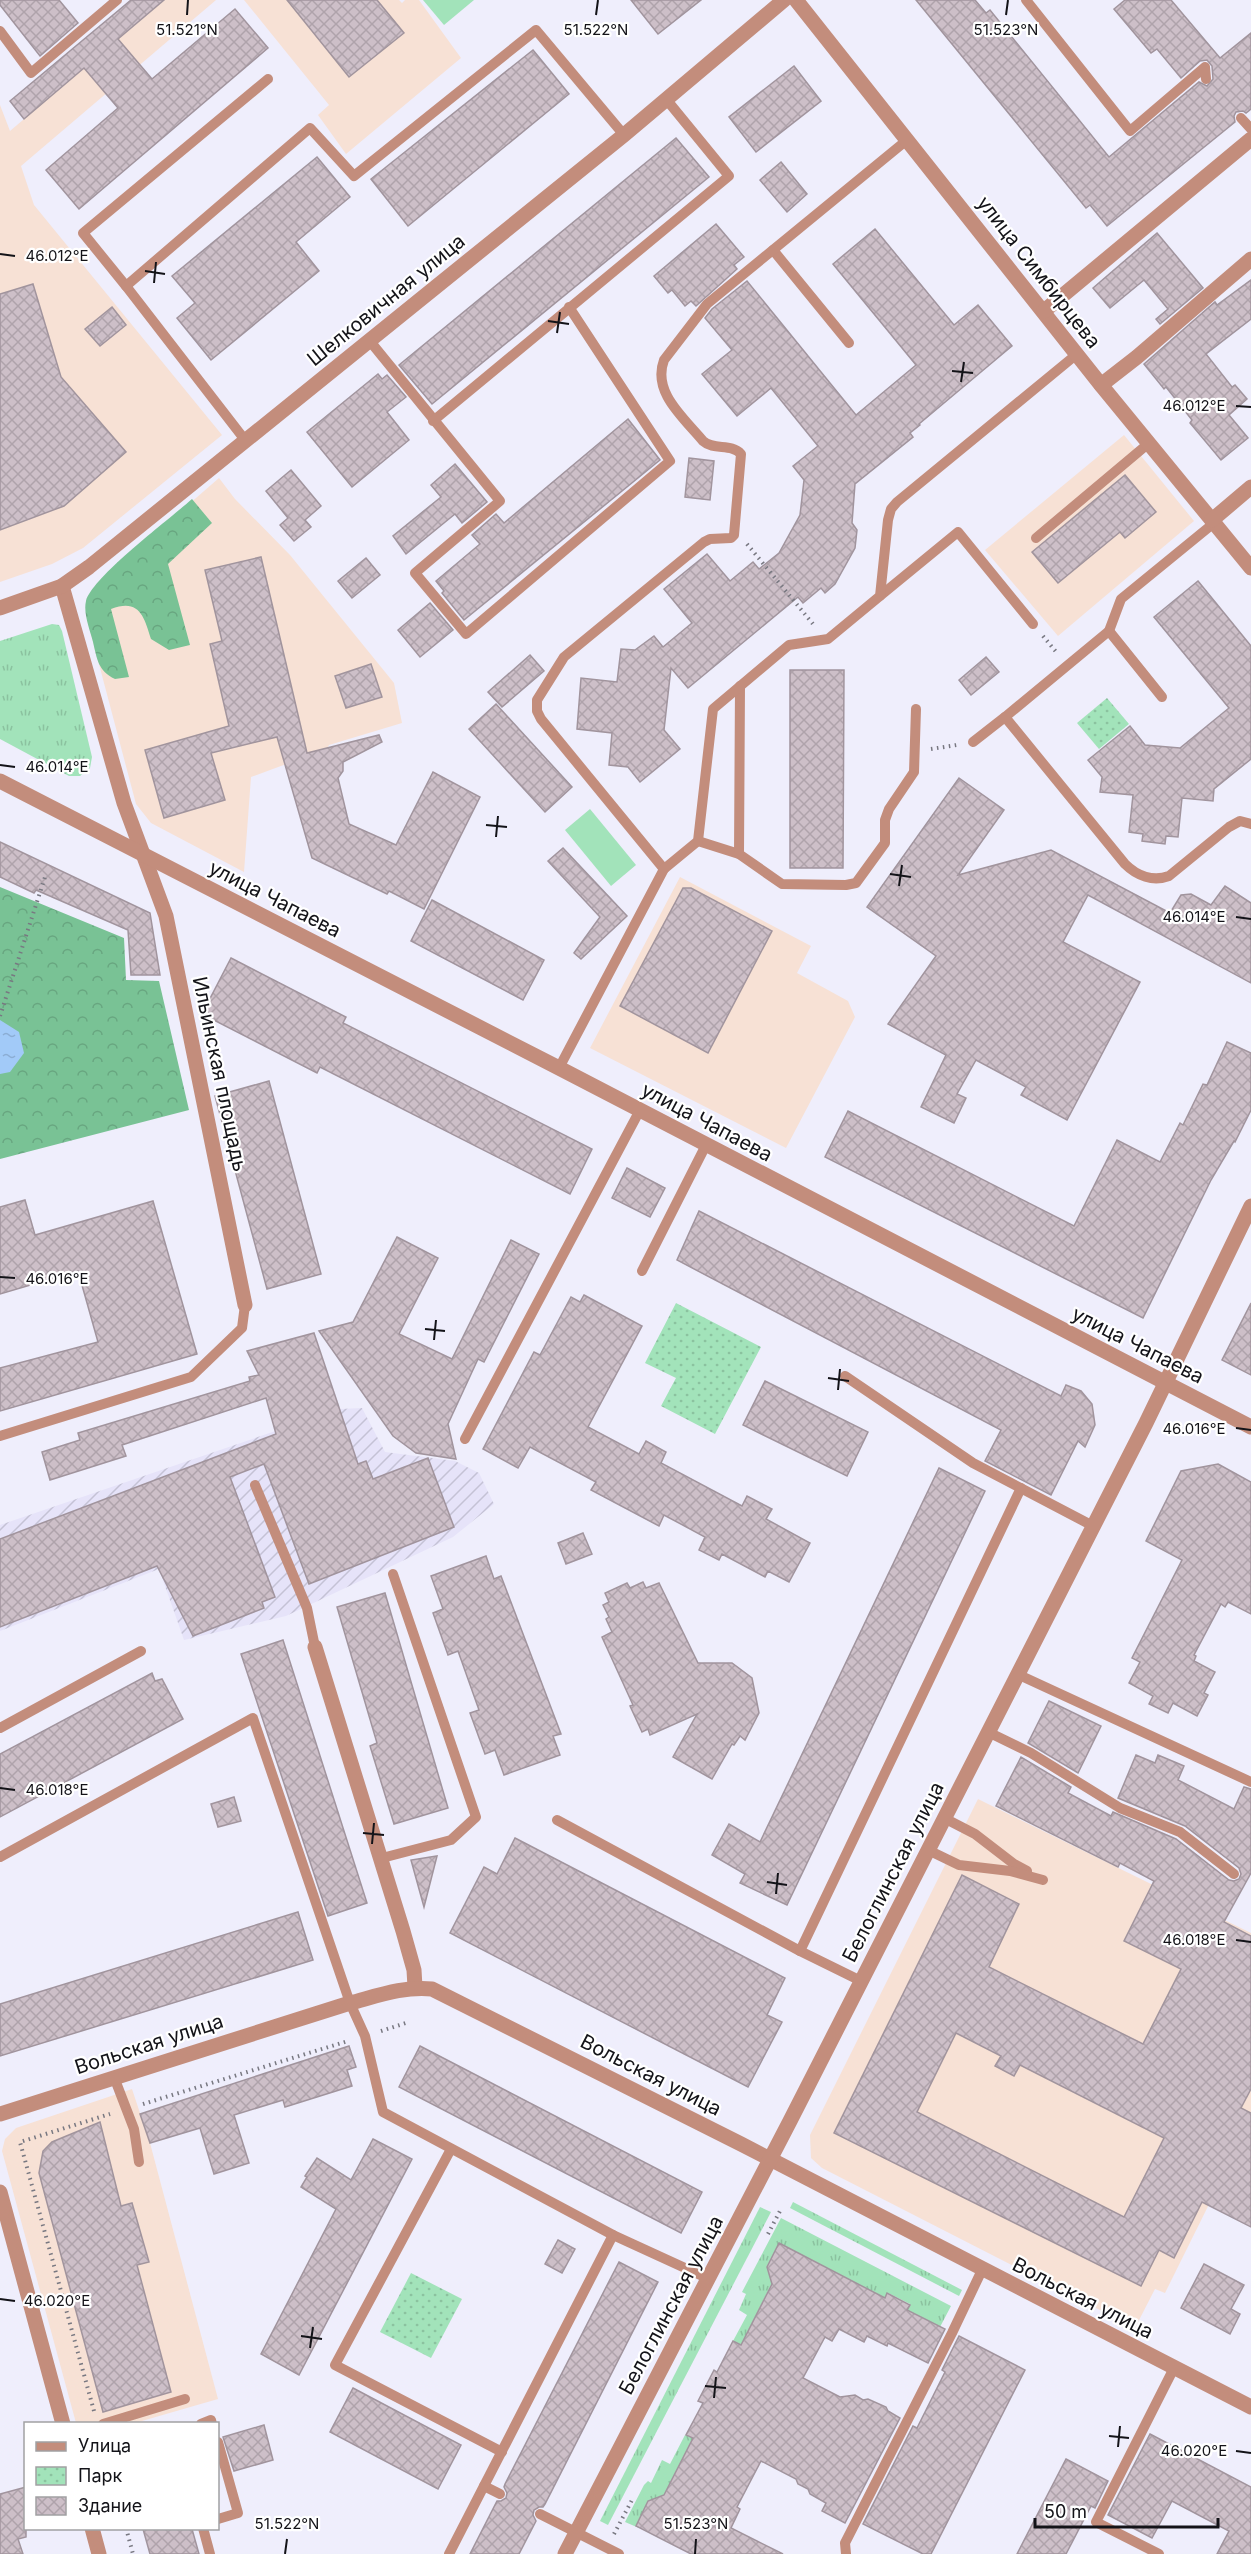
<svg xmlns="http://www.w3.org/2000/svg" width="1251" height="2554" font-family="Inter,sans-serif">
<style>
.commercial{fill:#f7e1d5}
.industrial{fill:url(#industrial-furrows)}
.grass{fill:url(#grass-tufts)}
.forest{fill:url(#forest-crowns)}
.park{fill:url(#park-dots)}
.garden{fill:#a2e3ba}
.water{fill:url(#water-ripples)}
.building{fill:url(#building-cross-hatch);stroke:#a1949d;stroke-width:1.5;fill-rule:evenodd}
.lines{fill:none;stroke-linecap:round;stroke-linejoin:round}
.path{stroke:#787881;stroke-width:4;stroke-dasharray:1.5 4.5;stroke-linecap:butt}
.service{stroke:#c38d7c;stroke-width:10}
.minor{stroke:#c38d7c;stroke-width:15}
.tertiary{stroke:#c38d7c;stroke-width:15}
.ticks{fill:none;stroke:#131318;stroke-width:2}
.labels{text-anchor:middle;stroke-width:4.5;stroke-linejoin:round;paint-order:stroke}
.street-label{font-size:20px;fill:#131318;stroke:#fff}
.ticks-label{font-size:15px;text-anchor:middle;fill:#131318;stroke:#fff;stroke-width:4.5;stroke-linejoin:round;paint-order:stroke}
</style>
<defs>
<pattern id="industrial-furrows" width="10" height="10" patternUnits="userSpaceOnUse" patternTransform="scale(1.5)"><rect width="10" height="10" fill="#e6e3f9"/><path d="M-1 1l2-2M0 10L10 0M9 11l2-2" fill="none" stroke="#c4c2d5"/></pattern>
<pattern id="grass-tufts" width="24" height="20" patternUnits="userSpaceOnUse" patternTransform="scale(1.5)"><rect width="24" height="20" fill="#a2e3ba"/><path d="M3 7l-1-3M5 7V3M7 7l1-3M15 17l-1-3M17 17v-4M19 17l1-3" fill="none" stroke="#8bc29f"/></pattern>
<pattern id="forest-crowns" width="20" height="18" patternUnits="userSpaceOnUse" patternTransform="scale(1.5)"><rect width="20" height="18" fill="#79c295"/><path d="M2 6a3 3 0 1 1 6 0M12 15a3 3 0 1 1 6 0" fill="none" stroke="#68a680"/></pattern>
<pattern id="park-dots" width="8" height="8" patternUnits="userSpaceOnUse" patternTransform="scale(1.5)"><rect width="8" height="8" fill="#a2e3ba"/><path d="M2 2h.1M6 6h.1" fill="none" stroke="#8bc29f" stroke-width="1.8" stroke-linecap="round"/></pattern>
<pattern id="water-ripples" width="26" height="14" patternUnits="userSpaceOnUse" patternTransform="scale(1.5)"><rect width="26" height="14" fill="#a2caf8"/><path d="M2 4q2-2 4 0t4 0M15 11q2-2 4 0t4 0" fill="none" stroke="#8badd4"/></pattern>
<pattern id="building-cross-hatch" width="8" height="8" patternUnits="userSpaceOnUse" patternTransform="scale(1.5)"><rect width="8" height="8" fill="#cdbfc8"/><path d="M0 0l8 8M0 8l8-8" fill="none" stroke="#afa3ab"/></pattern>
</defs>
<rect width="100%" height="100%" fill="#efeefc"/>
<g class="commercial">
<polygon points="164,0 216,0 21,166 34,205 222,435 83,548 52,564 0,582 0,105 10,131"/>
<polygon points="244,0 399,0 402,3 405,0 419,0 461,58 346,154 318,115 329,105"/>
<polygon points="1124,435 1194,521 1058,636 985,550"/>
<polygon points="219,478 235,499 290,555 394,683 402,723 329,745 327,749 251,777 244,872 151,823 136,804 86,615 86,601 96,585"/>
<polygon points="680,877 811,946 797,973 848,1001 855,1017 786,1148 590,1048"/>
<polygon points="978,1799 1251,1933 1251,2177 1228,2166 1165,2293 1155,2289 1135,2328 822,2168 811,2158 810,2135"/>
<polygon points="132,2089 150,2143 218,2399 135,2423 76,2423 2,2151 5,2139 16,2128"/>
</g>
<polygon class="industrial" points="362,1408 385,1452 455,1461 479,1473 494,1504 453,1537 286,1616 184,1640 159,1569 0,1631 0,1525 340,1409"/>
<g class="grass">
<polygon points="52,624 59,625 62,631 92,757 90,768 80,776 69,776 0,739 0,641"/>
<polygon points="793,2202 962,2290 959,2296 790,2208"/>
<polygon points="760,2207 771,2212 608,2525 600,2521"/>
<polygon points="781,2218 951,2306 940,2327 907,2310 910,2304 888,2293 885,2298 776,2275 741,2345 733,2341 747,2315 739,2310 746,2294 742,2292"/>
<polygon points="685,2435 693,2438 660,2503 648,2502 637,2524 639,2528 625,2522 644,2485 648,2481 651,2483 662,2460 670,2464"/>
</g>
<g class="forest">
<path d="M192 499 212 523 168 564 190 645 169 650 151 639C144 616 139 598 111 609L129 677 115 679C98 671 97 659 93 642 90 630 83 613 86 601 93 576 170 519 192 499Z"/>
<polygon points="0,887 124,938 126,980 159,981 189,1110 0,1159"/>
</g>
<g class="park">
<polygon points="1107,698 1129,724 1099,749 1077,723"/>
<polygon points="676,1303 761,1347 715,1434 661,1406 676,1378 645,1363"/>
<polygon points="411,2273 462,2299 431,2358 380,2332"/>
</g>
<g class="garden">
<polygon points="423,0 474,0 444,25"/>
<polygon points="590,809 636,865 611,886 565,830"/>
</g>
<polygon class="water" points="0,1020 19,1032 24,1053 10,1072 0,1074"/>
<g class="building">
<polygon points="0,0 59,0 78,23 40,56 0,5"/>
<polygon points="131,0 164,0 118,39 152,79 235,9 268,48 79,209 46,170 118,108 84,68 24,119 10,101"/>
<polygon points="287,0 377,0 404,33 349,77"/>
<polygon points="631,0 701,0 658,34"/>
<polygon points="916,0 975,0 986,13 990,10 1109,157 1199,82 1207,86 1213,79 1212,66 1207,60 1200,61 1181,78 1157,49 1151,53 1114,9 1125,0 1171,0 1220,58 1251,33 1251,109 1246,113 1243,111 1236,112 1234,116 1235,122 1107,226 1090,205 1086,208"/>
<polygon points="533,50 569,94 408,226 371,179"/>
<polygon points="794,66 821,101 756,152 729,117"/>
<polygon points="676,138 709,177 432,404 399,365"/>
<polygon points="317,157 350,197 296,242 319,271 211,360 177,318 195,303 172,276"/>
<polygon points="781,162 807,194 787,212 760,180"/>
<polygon points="716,224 744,257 734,265 737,269 696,306 691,301 685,306 672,290 668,293 654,276"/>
<polygon points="875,229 954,325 978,305 1012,346 919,424 920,425 910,433 913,437 855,484 852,523 857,530 855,548 835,584 825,593 821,588 803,603 798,597 688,688 671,668 664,730 680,749 640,782 628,767 609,765 612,733 577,729 581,678 617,682 621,649 635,650 654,636 663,647 692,623 664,589 707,554 730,581 753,562 759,569 779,553 800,515 804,480 793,466 818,446 771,388 737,416 702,374 732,350 705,318 712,309 747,281 856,415 916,365 833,264"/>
<polygon points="1157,233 1203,288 1160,324 1156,319 1168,309 1144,280 1110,308 1093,288"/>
<polygon points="1251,280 1251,319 1206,354 1232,387 1235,385 1247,399 1229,415 1248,438 1221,460 1190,423 1192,420 1166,387 1164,389 1144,364 1215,302 1217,305"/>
<polygon points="33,284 61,377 126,452 64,506 0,530 0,294"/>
<polygon points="112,307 126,325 100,346 85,329"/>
<polygon points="378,374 382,379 387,375 406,397 387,412 409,440 352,487 307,432"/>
<polygon points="628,419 660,460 464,620 442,593 444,591 436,581 480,544 472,535 496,514 504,523"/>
<polygon points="689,458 714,461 710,500 685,497"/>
<polygon points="455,464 487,502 462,523 455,514 406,554 393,536 441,497 431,485"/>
<polygon points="291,470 321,506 305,520 311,527 294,541 280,525 288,518 266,491"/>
<polygon points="1125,475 1156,512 1125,538 1120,532 1058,583 1032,552"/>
<polygon points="261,557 307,753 379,735 382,742 343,762 343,771 338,778 349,824 396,845 433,772 480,797 424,909 389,891 387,894 312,858 277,737 211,753 225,800 164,818 145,750 229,726 210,644 222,641 205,570"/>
<polygon points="366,558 380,575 352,598 338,581"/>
<polygon points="1198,581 1251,646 1251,759 1214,789 1213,801 1182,798 1178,837 1166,836 1165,844 1142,841 1143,834 1129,832 1133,795 1100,792 1102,777 1088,760 1130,726 1145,745 1180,748 1229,708 1154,617"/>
<polygon points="430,603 453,630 420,657 398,630"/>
<polygon points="530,655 544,671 502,707 488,692"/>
<polygon points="986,657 999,672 971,695 959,680"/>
<polygon points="371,664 382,697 346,708 335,676"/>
<polygon points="790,670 844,670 843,868 790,868"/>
<polygon points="496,704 572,787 545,812 469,729"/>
<polygon points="959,778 1004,810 958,875 1051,850 1170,913 1181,895 1191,894 1211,905 1225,886 1251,903 1251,983 1088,895 1063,942 1140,982 1067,1120 1021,1095 1026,1087 976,1060 957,1094 966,1098 954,1123 921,1107 946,1055 888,1024 936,956 867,907"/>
<polygon points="0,842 150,913 160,975 131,975 128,930 36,890 34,893 0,877"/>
<polygon points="563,848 627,916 581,959 574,953 600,917 548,861"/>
<polygon points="683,888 691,888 772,931 708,1053 620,1006"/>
<polygon points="432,900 544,960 523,1000 411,941"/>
<polygon points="231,958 346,1017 343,1023 592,1149 570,1194 320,1067 317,1073 202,1014"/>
<polygon points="1227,1042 1251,1053 1251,1110 1235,1142 1234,1141 1211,1180 1143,1318 825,1157 848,1111 1074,1226 1117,1140 1160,1162 1180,1123 1183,1125 1203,1084 1207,1085"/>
<polygon points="269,1081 321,1274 267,1289 215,1096"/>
<polygon points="627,1168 665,1188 650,1217 612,1198"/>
<polygon points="25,1200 35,1235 153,1201 197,1354 0,1411 0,1368 98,1342 78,1271 0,1294 0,1207"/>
<polygon points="699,1211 1061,1396 1066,1385 1081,1391 1092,1404 1095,1425 1085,1447 1078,1441 1051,1495 985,1461 1001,1430 677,1260"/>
<polygon points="397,1237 438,1258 399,1334 452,1359 511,1240 539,1254 484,1362 478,1359 448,1424 456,1459 416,1453 393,1436 319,1331 353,1322"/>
<polygon points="584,1295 642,1326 588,1427 639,1454 646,1441 666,1452 661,1463 742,1506 747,1496 772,1509 766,1519 810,1543 789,1582 768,1571 765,1577 722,1554 719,1560 699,1550 705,1537 664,1515 659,1526 591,1490 596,1482 530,1447 518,1468 483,1449 534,1352 540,1355 571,1297 580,1302"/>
<polygon points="1251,1303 1251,1375 1222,1360"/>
<polygon points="314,1333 358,1464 366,1461 373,1479 428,1458 454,1527 309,1584 264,1464 230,1477 275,1597 262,1602 264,1608 193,1636 157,1566 0,1627 0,1539 276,1434 266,1398 122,1445 126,1456 50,1480 42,1452 80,1440 78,1433 250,1381 249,1377 259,1375 247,1351"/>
<polygon points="765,1381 868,1432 847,1476 743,1425"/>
<polygon points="1218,1464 1251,1482 1251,1614 1228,1602 1225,1607 1221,1604 1194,1655 1196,1656 1194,1661 1215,1672 1204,1693 1208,1695 1197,1716 1173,1703 1168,1713 1149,1704 1153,1696 1129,1683 1140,1662 1132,1658 1182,1560 1146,1541 1181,1471"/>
<polygon points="939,1468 985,1491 787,1905 740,1883 745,1874 712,1855 729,1824 760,1842"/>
<polygon points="583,1533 592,1554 566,1564 558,1543"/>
<polygon points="486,1556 494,1579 501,1576 561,1734 553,1736 560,1755 504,1775 495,1750 485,1754 470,1713 479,1710 458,1651 448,1655 433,1613 443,1609 431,1576"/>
<polygon points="643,1582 646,1588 659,1583 698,1663 732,1663 752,1678 759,1713 745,1740 740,1736 734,1745 732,1744 712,1779 673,1757 697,1714 650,1735 648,1729 642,1732 630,1706 633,1705 602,1637 612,1632 606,1619 609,1617 603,1605 609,1602 605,1593 627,1583 630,1588"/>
<polygon points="385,1593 448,1808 394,1824 370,1746 377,1743 337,1607"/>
<polygon points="283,1640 367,1903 328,1916 241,1654"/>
<polygon points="152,1673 155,1681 162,1679 183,1719 0,1817 0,1754"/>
<polygon points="1049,1701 1101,1726 1078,1773 1028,1743"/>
<path d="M1136 1755 1155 1763 1158 1755 1184 1766 1178 1780 1234 1809 1244 1787 1251 1789V1873L1224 1922 1251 1936V2089L1241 2108 1251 2113V2227L1202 2202 1174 2258 1159 2250 1141 2286 834 2133 962 1875 1019 1904 989 1967 1143 2044 1181 1969 1124 1941 1154 1881 1120 1863 1118 1867 996 1806 1021 1757 1071 1787 1068 1793 1111 1816 1113 1812 1176 1839 1229 1880 1234 1881 1239 1879 1241 1874 1239 1868 1185 1826 1118 1798ZM956 2033 1001 2056 995 2066 1014 2076 1020 2065 1164 2138 1124 2217 917 2112Z"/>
<polygon points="234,1797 241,1821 218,1827 211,1804"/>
<polygon points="515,1838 785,1978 767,2015 782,2022 748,2087 450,1933 484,1867 497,1874"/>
<polygon points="437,1856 424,1907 411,1860"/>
<polygon points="298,1912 313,1960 0,2056 0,2004"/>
<polygon points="349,2046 356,2067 347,2070 352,2086 285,2107 283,2100 234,2115 249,2163 214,2174 200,2128 150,2143 140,2114"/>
<polygon points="420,2046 702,2192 681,2233 399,2087"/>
<polygon points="100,2122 121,2206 132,2203 149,2262 137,2265 171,2392 103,2412 39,2173 43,2151 52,2142"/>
<polygon points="373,2139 412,2159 299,2375 261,2354 336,2209 301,2187 307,2177 305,2176 317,2158 351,2180"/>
<polygon points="558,2240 575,2249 562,2273 545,2264"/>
<polygon points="779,2243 885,2298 887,2293 910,2305 907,2310 945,2329 928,2363 888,2343 887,2346 867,2336 864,2342 839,2329 832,2341 825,2337 803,2378 840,2397 855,2395 863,2400 868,2399 886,2407 888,2411 900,2418 845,2523 822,2511 826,2503 810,2494 808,2489 798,2484 796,2479 761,2461 737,2507 740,2509 731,2528 783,2554 691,2554 636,2526 648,2501 664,2495 693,2438 686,2435 703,2403 698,2401 714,2370 717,2372 733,2341 741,2345 772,2284 767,2267"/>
<polygon points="619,2262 658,2282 545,2504 543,2507 539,2507 534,2510 533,2515 536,2521 519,2554 470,2554 497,2501 501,2501 506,2498 507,2493 504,2487 505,2484"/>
<polygon points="1204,2264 1244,2285 1231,2309 1240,2314 1230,2334 1181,2308"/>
<polygon points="959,2336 1025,2370 931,2554 923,2554 863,2524 913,2426 917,2428 945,2372 942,2370"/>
<polygon points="353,2388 461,2445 438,2489 330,2432"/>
<polygon points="264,2425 273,2460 234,2471 223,2437"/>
<polygon points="1150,2434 1251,2487 1251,2554 1217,2554 1229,2531 1172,2501 1152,2538 1108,2515"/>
<polygon points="1066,2459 1108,2481 1095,2508 1091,2506 1066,2554 1017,2554"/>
<polygon points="26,2487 26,2537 18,2539 23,2554 0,2554 0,2494"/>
<polygon points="143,2529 192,2529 199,2554 150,2554"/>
</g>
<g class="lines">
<g class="path">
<polyline points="747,544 813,624"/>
<polyline points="1043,636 1057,653"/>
<polyline points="931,749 957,745"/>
<polyline points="0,1016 46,874"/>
<polyline points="381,2031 409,2022"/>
<polyline points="143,2104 348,2041"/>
<polyline points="768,2234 781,2209"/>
<polyline points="94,2411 20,2142 110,2114"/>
<polyline points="126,2528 133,2554"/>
<polyline points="614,2534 632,2500"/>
</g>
<g class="service">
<polyline points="1026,0 1130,131 1205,67 1206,79"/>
<polyline points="0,31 31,73 117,0"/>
<polyline points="1241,118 1251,129"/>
<polyline points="773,250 849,343"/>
<polyline points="126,286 83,233 268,79"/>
<polyline points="369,340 500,501 415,573 466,634 670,461 569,307"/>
<polyline points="433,421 729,176 666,99"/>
<polyline points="245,440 126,286 310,128 354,176 536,30 624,135"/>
<path d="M1214 523 1121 599 1109 631 1005 717 1125 864C1137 876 1153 882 1169 876L1229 827 1240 821 1251 824"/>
<polyline points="1036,538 1149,443"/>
<polyline points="880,596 958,532 1033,624"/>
<polyline points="1109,631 1162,697"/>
<polyline points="973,742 1005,717"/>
<polyline points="698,841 739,854 782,884 846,885 856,883 885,843 885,820 889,809 914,772 916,709"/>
<polyline points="739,854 740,686"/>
<path d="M664 869 541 719 537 711V700L564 657 704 542 710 539 731 538 734 535 741 454C731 443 714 451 703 441 683 417 652 392 664 360L707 304 907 140"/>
<polyline points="559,1068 664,869 698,841 713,709 789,645 828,639 880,596 888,520 891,509 897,502 1077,354"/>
<polyline points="642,1271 706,1145"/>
<polyline points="845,1376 973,1463 1093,1526"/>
<polyline points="0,1436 191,1377 242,1328 245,1305"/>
<polyline points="465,1439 640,1110"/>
<polyline points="255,1485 307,1608 315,1647"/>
<polyline points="1017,1674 1251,1782"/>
<polyline points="0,1728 141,1651"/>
<polyline points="988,1732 1031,1753 1120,1808 1180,1832 1234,1874"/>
<polyline points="944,1818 975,1834 1014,1864 1027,1871"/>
<polyline points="557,1820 800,1951 861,1981"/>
<polyline points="928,1850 959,1865 1010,1871 1043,1880"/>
<polyline points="0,1857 253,1718 350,2003 365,2036 383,2112 613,2235 709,2279"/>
<polyline points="382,1858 451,1840 476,1817 393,1574"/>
<polyline points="800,1951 1021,1488"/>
<polyline points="114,2077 134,2129 139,2162"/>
<polyline points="451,2149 335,2365 502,2452"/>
<polyline points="103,2424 185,2399"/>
<polyline points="201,2424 211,2420 212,2424"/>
<polyline points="218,2442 238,2513 218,2519"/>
<polyline points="484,2486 500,2494"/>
<polyline points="540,2514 619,2554"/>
<polyline points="203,2528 210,2554"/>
<polyline points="449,2554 613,2235"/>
<polyline points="846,2554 845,2543 952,2333 982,2270"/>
<polyline points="1159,2554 1096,2522 1174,2368"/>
</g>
<g class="minor">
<polyline points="796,0 1101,385 1251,568"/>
<polyline points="1044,311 1251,139"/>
<polyline points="1101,385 1137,357 1251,259"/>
<polyline points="1212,520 1251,487"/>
<polyline points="62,586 124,803 166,916 245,1305"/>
<polyline points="0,608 62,586 89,567 624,135 784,0"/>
<polyline points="315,1647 403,1931 414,1970 415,1987"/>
<path d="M0 2114 350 2003C377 1996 404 1986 432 1989L741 2144 1251 2407"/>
<polyline points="0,2192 63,2424"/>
<polyline points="92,2528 99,2554"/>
<polyline points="565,2554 790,2121 1146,1423 1251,1206"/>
</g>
<polyline class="tertiary" points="0,781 559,1068 1251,1427"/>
</g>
<path class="ticks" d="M187 15 188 0M596 15 598 0M1006 15 1008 0M0 254 15 256M145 271 165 274M154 283 156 262M548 321 569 324M557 333 560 312M952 371 973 373M961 382 964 362M1236 406 1251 407M0 765 15 767M486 825 507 827M496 837 498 816M890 874 911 877M899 886 902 865M1236 917 1251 919M0 1277 15 1278M425 1329 445 1331M434 1340 436 1320M828 1378 849 1381M838 1390 840 1369M1236 1428 1251 1430M0 1788 15 1790M363 1833 384 1835M372 1844 374 1823M767 1882 787 1885M776 1894 778 1873M1236 1940 1251 1942M0 2299 15 2301M301 2336 322 2339M310 2348 313 2327M705 2386 726 2388M714 2398 716 2377M1109 2436 1129 2438M1118 2447 1120 2426M1236 2451 1251 2453M285 2554 287 2539M695 2554 696 2539"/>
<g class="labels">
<g class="street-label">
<text transform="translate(1039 272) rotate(52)" y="7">улица Симбирцева</text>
<text transform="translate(386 300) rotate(-39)" y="7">Шелковичная улица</text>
<text transform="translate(275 899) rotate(27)" y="7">улица Чапаева</text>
<text transform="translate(220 1074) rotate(78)" y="7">Ильинская площадь</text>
<text transform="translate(707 1122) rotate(28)" y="7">улица Чапаева</text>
<text transform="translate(1138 1345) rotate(27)" y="7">улица Чапаева</text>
<text transform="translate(893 1872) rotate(-63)" y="7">Белоглинская улица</text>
<text transform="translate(149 2044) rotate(-18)" y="7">Вольская улица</text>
<text transform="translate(651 2075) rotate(27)" y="7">Вольская улица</text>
<text transform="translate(1083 2298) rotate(27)" y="7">Вольская улица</text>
<text transform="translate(671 2305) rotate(-62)" y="7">Белоглинская улица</text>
</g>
</g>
<g class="ticks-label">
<text x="187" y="35">51.521°N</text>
<text x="596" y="35">51.522°N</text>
<text x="1006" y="35">51.523°N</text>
<text x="57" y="261">46.012°E</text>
<text x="1194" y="411">46.012°E</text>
<text x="57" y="772">46.014°E</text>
<text x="1194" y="922">46.014°E</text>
<text x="57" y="1284">46.016°E</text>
<text x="1194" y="1434">46.016°E</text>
<text x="57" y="1795">46.018°E</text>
<text x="1194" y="1945">46.018°E</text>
<text x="57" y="2306">46.020°E</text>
<text x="1194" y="2456">46.020°E</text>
<text x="287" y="2529">51.522°N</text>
<text x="696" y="2529">51.523°N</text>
</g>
<rect x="24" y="2422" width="195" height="108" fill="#ffffff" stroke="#a1a1a3" stroke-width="1.5"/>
<rect x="36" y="2442" width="30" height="9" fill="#c38d7c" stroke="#a1a1a3" stroke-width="1.5"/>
<text x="78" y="2452" font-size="18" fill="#131318">Улица</text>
<rect x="36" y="2467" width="30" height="18" fill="url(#park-dots)" stroke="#a1a1a3" stroke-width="1.5"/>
<text x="78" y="2482" font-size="18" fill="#131318">Парк</text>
<rect x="36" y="2497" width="30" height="18" fill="url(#building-cross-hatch)" stroke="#a1a1a3" stroke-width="1.5"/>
<text x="78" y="2512" font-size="18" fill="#131318">Здание</text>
<path d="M1035 2518v9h183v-9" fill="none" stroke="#131318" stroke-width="3"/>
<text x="1044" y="2518" font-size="18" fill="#131318" stroke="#ffffff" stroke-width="4.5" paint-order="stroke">50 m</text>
</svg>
